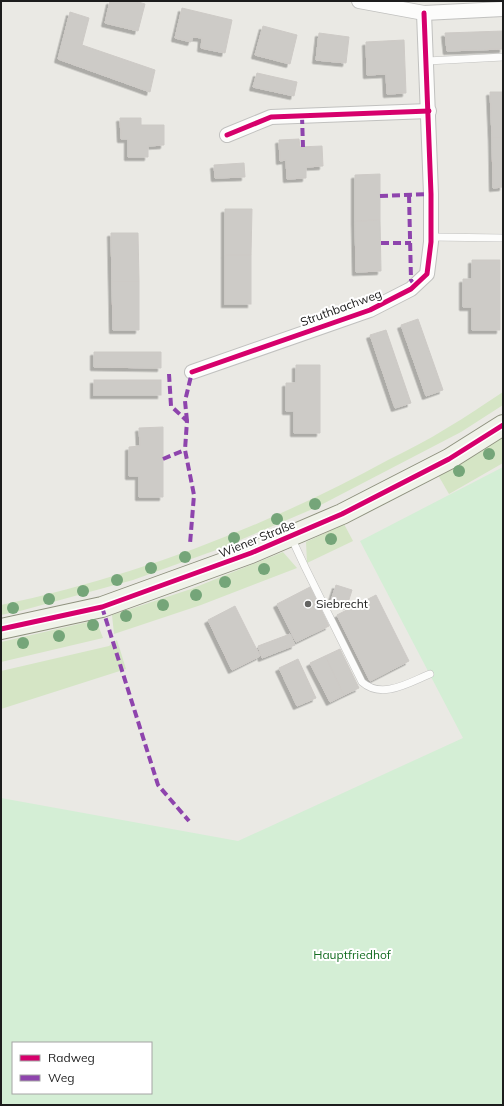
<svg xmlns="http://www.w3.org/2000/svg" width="504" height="1106" font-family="Mulish,sans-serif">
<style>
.grass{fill:#d5e5c5}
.park{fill:#d4eed5;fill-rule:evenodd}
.building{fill:#cdcbc7;stroke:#cdcac6;filter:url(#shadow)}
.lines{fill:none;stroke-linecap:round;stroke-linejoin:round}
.lane-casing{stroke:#c1c1bf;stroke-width:8}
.street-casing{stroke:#c1c1bf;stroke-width:16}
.secondary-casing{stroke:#8f927f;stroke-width:22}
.lane{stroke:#fcfcfb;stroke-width:7}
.street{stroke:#fcfcfb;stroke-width:14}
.secondary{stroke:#f0f2e9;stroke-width:20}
.quiet{stroke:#8e44ad;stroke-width:4;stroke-dasharray:8 4;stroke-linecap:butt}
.cycleway-casing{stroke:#fff;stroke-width:8}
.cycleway{stroke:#d6006c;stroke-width:5}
.tree{fill:#75a579}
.poi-dot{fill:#646462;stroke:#fff;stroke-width:1.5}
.labels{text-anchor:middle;stroke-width:4;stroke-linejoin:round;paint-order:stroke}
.street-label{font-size:12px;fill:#1c1c1c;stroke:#fff}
.poi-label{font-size:12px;fill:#1c1c1c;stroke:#fff;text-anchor:start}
.park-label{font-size:12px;fill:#156e22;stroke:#fff}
</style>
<defs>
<filter id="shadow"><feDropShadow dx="-3.5" dy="3.5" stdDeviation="0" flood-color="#0004"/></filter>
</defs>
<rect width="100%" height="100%" fill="#eae9e4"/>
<g class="grass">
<path d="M503 392V405L461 432 315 508 219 549 133 580 20 611 1 615V605C136 577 267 526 388 460 408 450 428 440 447 428 466 417 484 404 503 392Z"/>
<polygon points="503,437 503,463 449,494 438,475"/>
<polygon points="344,524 353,541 307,563 306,542"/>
<polygon points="283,552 297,568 201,605 114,634 112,615 191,589"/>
<polygon points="96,620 103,638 1,662 1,642"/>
<polygon points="117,640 126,669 1,709 1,671 109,646"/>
</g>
<path class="park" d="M503 467V1105H1V798L238 841 463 738 360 541ZM13 1043H151V1093H13Z"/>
<g class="building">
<polygon points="110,1 135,1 145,4 138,31 105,23"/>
<polygon points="182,8 232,20 225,53 201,48 202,38 193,37 191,42 175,38"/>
<polygon points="70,12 89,18 82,45 155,70 150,92 58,59"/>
<polygon points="263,26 297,35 290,64 255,55"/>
<polygon points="503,31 503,49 447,51 445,33"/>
<polygon points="319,33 349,37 346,63 316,60"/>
<polygon points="404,40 406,93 387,94 386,74 367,75 366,42"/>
<polygon points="257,73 297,82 294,96 253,87"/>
<polygon points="490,92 503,92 503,137 492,137"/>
<polygon points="120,118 141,118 141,125 164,125 164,145 148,146 148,157 128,157 128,139 121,139"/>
<polygon points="492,137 503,137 503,187 493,188"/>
<polygon points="299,139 300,147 322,146 323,166 306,167 306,178 287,179 286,160 280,161 279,140"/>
<polygon points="244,163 245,177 215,178 214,165"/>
<polygon points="380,174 380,220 355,221 355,175"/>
<polygon points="225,209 252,209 251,255 225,255"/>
<polygon points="380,220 381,271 356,272 355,221"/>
<polygon points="111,233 138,233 139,281 112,281"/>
<rect x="225" y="255" width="26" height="49"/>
<polygon points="472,260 500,260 500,330 472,330 472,307 463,307 463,279 472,279"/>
<polygon points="112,281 139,281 139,330 113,330"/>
<polygon points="418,319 443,390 426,396 401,325"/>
<polygon points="386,330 411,403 395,408 370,335"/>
<polygon points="94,352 161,352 161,368 94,367"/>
<polygon points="296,365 320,365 320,433 294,433 294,411 286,411 286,383 296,383"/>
<rect x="94" y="380" width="67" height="15"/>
<polygon points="163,427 163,497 139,497 139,476 129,476 129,447 140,446 139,428"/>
<polygon points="336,585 352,590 347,606 331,601"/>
<polygon points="310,587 329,626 296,642 277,604"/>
<polygon points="376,595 409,661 370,681 337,615"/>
<polygon points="235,606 260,656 232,670 208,620"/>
<polygon points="290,634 295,645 262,658 258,646"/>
<polygon points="340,649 359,688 344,695 325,656"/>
<polygon points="325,656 344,695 330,702 310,663"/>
<polygon points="298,659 316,698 297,706 279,668"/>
</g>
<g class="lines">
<defs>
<g id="lane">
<polyline points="427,61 503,57"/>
<polyline points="431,237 503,238"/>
<path d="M291 537 305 567 362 682C382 700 410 682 430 674"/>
</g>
<g id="street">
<polyline points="359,1 424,13 503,9"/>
<polyline points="227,135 271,117 429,111"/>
<polyline points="192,372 370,310 411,289 427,274 431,242 431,194 424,13"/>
</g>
<polyline id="secondary" points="1,629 102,607 251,553 342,514 449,459 503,425"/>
</defs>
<use href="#lane" class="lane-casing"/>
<use href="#street" class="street-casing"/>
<use href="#secondary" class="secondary-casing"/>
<use href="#lane" class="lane"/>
<use href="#street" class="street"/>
<use href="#secondary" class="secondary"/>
<g class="quiet">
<polyline points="302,116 303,147"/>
<polyline points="409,195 411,280 415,286"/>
<polyline points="380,196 431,194"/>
<polyline points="381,243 411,243"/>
<polyline points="169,374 171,406 187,421 185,450 194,495 190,544"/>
<polyline points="187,421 185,401 192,372"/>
<polyline points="163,459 185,450"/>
<polyline points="102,607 158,785 189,821"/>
</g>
<defs>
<g id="cycleway">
<polyline points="227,135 271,117 429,111"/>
<polyline points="192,372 370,310 411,289 427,274 431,242 431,194 424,13"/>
<polyline points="1,629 102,607 251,553 342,514 449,459 503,425"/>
</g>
</defs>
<use href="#cycleway" class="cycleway-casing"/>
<use href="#cycleway" class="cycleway"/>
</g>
<g class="tree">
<circle cx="489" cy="454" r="6"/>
<circle cx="459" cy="471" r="6"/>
<circle cx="315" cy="504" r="6"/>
<circle cx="277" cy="519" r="6"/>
<circle cx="234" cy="538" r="6"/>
<circle cx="331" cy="539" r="6"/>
<circle cx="185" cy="557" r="6"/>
<circle cx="151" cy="568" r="6"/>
<circle cx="264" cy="569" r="6"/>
<circle cx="117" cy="580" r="6"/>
<circle cx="225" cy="582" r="6"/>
<circle cx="83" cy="591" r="6"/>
<circle cx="196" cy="595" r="6"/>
<circle cx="49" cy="599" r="6"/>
<circle cx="163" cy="605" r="6"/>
<circle cx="13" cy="608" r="6"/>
<circle cx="126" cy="616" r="6"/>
<circle cx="93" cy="625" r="6"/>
<circle cx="59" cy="636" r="6"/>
<circle cx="23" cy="643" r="6"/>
</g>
<circle class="poi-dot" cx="308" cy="604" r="4"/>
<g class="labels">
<g class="street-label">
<text transform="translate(341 308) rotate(-20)" y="4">Struthbachweg</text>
<text transform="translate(257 539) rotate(-22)" y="4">Wiener Straße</text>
</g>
<g class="poi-label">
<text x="316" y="608">Siebrecht</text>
</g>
<g class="park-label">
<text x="352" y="959">Hauptfriedhof</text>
</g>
</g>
<rect width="504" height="1106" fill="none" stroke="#1c1c1c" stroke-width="4"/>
<rect x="12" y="1042" width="140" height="52" fill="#ffffff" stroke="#a4a4a4"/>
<rect x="20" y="1055" width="20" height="6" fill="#d6006c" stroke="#a4a4a4"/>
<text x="48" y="1062" font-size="12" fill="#1c1c1c">Radweg</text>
<rect x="20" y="1075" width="20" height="6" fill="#8e44ad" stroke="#a4a4a4"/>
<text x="48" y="1082" font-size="12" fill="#1c1c1c">Weg</text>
</svg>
